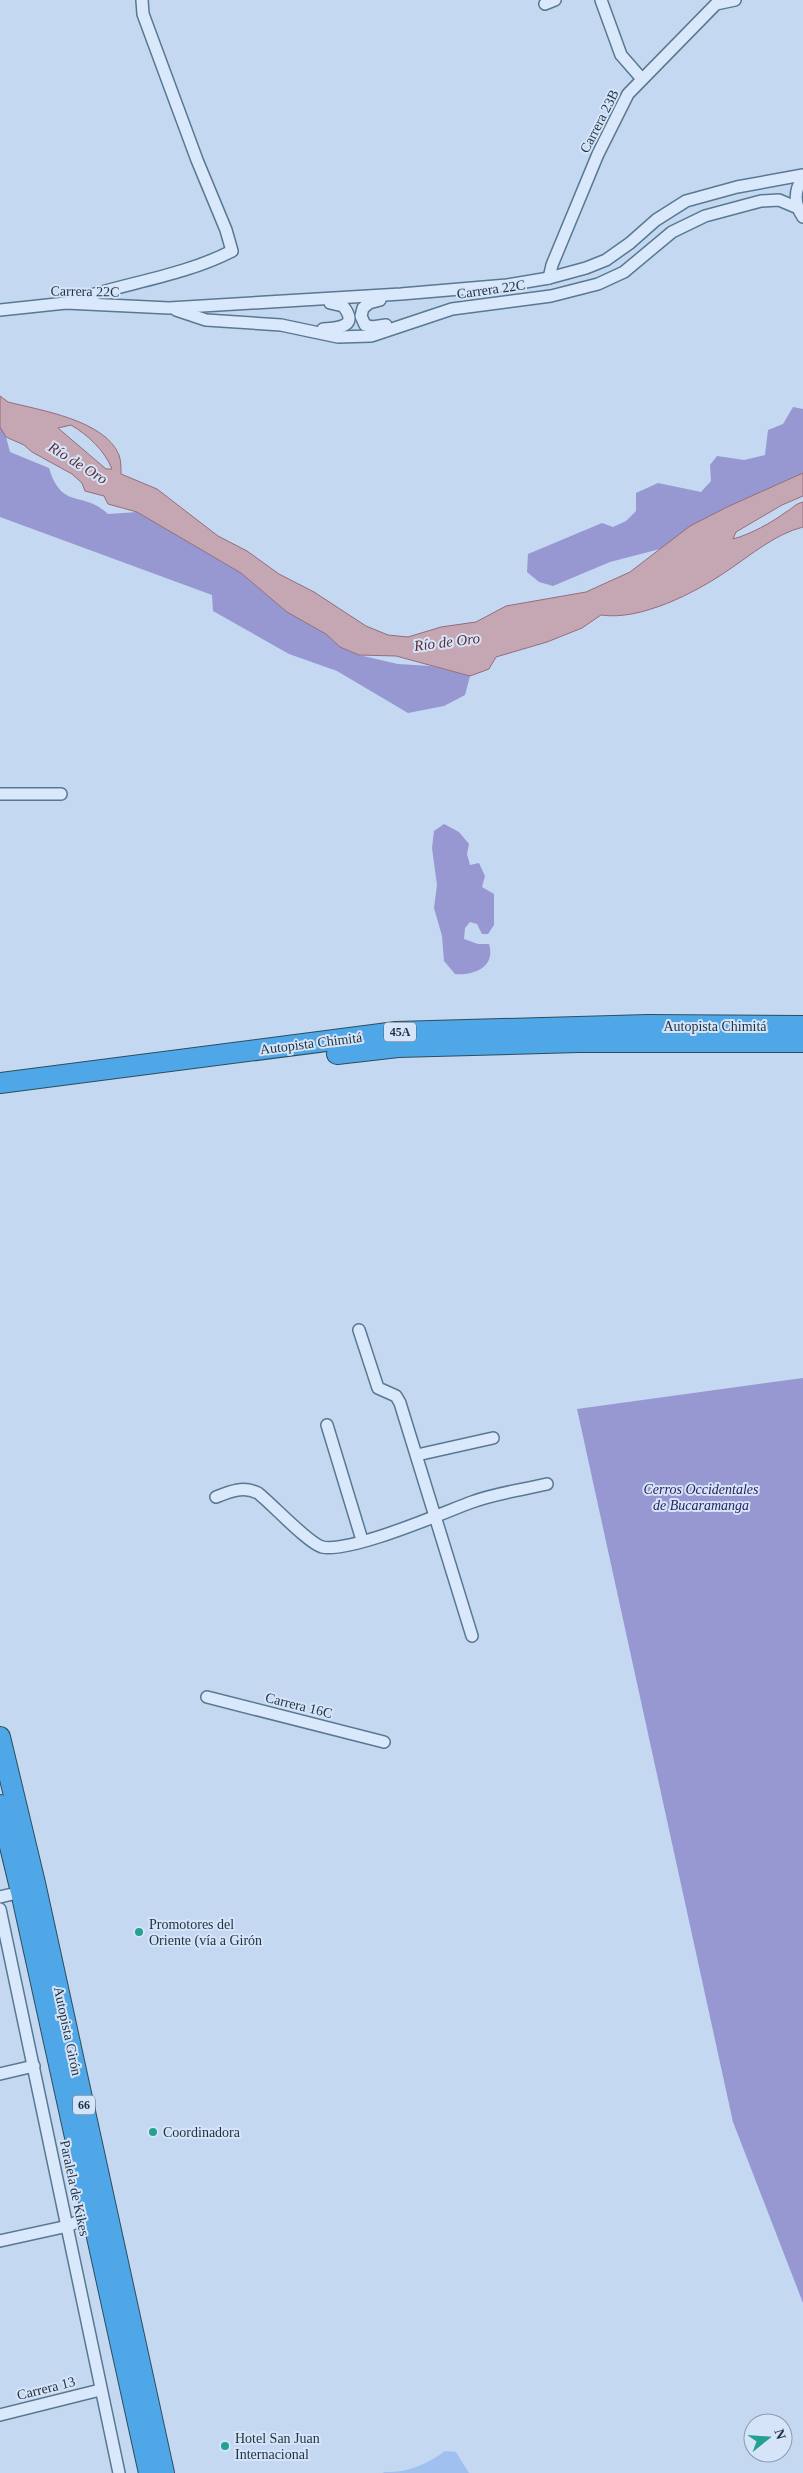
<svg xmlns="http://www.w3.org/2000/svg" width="803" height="2473" font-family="'Times New Roman',serif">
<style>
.green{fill:#9798d1}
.sand{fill:#a0c0ef}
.water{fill:#c5a7b4;stroke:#946c7c;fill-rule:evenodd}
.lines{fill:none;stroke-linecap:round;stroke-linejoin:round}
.street-casing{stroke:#59798e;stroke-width:14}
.highway-casing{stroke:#2d4d5c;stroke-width:22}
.street{stroke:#d9e8fb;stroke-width:11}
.highway{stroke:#4fa7e7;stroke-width:20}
.poi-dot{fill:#24a290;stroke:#d5e4f8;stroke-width:2}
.labels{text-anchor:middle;stroke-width:4;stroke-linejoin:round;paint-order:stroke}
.shield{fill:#d5e4f8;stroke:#556775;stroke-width:1}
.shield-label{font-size:12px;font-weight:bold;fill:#1e323d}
.street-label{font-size:14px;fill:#1e323d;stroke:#d5e4f8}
.park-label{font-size:14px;font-style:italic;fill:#29235b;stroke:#d5e4f8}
.poi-label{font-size:14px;fill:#1e323d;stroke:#d5e4f8;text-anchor:start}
.water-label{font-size:15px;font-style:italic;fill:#5e2c36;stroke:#d5e4f8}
</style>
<rect width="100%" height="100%" fill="#c4d8f2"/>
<g class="green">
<polygon points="793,407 803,409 803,473 727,507 660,549 610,562 553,586 539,582 527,572 528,554 602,523 613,527 626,521 636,511 636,493 658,483 701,492 711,481 710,465 717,456 744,460 765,455 768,430 783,424"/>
<path d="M0 427 6 437 10 452 49 468C62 511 83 490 108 514L137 512 241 573 287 612 326 634 340 647 359 655 398 664 431 666 470 676 465 695 444 706 408 713 337 671 289 654 213 611 212 595 0 517Z"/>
<path d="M444 824 459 832 469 844 467 854 470 865 479 863 485 876 482 887 494 894V925L488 934H482L477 924 470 922 465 928 464 939 478 944H489C496 966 475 976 455 974L444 961 442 936 434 908 437 885 432 848 434 831Z"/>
<polygon points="803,1378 803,2303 733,2122 577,1409"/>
</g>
<path class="sand" d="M445 2451 456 2452 469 2473H384L383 2472C407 2473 426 2465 445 2451Z"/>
<path class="water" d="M0 396 8 402C39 410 105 420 119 455 121 460 121 468 121 474L157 489 218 536 247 551 279 574 314 592 366 626 388 635 408 637 441 627 476 622 506 606 586 592 630 572 690 526 727 507 803 473V496L782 505 736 532 733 539C751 534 771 523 786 512 793 508 795 504 803 502V527C775 534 751 555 727 571 695 593 640 621 601 615L582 628 547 642 496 657 489 669 470 676 396 656 359 655 340 647 326 634 287 612 241 573 137 512 108 504 104 496 85 491 82 483 72 474 32 452 24 445 6 437 0 427ZM71 425C88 435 105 451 112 469H106L58 428Z"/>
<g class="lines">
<defs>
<g id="street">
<polyline points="601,0 621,55 642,79"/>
<polyline points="545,4 555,0"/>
<path d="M803 178C794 190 794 204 803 217"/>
<polyline points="549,278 552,265 598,154 628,94 716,4 735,0"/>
<polyline points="380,300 369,303 363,308 361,316 365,325 372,327 386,325"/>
<path d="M69 302C123 283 181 277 232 251L226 230 197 160 143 14 142 0"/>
<polyline points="0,310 66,303 169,308 401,294 507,285 549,278 586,268 606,260 630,243 656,220 686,201 737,187 803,175"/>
<polyline points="176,310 206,320 281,325 338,337 371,336 452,309 551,296 598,284 624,272 672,232 705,216 761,201 779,200 798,208"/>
<path d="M323 329C340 328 359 326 343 306L330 303"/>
<polyline points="0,794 61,794"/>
<polyline points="359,1330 378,1388 396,1396 400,1403 472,1636"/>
<polyline points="327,1425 362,1540"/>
<polyline points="417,1455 493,1438"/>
<path d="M216 1497C231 1491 243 1486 258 1493 272 1504 308 1543 322 1547 351 1553 442 1513 472 1502 496 1493 522 1490 547 1484"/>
<polyline points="207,1697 384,1742"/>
<polyline points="0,1897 21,1892"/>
<polyline points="0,1909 119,2473"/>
<polyline points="0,2074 34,2066"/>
<polyline points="0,2241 68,2226 92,2215"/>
<polyline points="0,2415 100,2390"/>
</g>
<g id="highway">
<polyline points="337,1054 398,1047 579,1042 803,1042"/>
<polyline points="0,1083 396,1032 648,1025 803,1026"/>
<polyline points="0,1737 35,1883 164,2473"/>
<polyline points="0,1805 21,1892 149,2473"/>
</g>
</defs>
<use href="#street" class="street-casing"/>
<use href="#highway" class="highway-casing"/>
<use href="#street" class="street"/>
<use href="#highway" class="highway"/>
</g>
<g class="poi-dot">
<circle cx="139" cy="1932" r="5"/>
<circle cx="153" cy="2132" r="5"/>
<circle cx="225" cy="2446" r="5"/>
</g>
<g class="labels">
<g class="shield">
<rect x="384" y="1022.5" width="32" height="19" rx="4"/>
<rect x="73" y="2095.5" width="22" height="19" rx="4"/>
</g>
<g class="shield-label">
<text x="400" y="1036">45A</text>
<text x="84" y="2109">66</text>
</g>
<g class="street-label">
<text transform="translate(599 121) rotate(-63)" y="5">Carrera 23B</text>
<text transform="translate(491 289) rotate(-8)" y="5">Carrera 22C</text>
<text transform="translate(85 291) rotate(1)" y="5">Carrera 22C</text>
<text x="715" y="1031">Autopista Chimitá</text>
<text transform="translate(311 1043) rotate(-7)" y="5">Autopista Chimitá</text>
<text transform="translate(299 1705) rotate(14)" y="5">Carrera 16C</text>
<text transform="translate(68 2031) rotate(78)" y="5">Autopista Girón</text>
<text transform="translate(75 2188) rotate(78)" y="5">Paralela de Kikes</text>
<text transform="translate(46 2388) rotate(-14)" y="5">Carrera 13</text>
</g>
<g class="park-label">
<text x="701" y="1494">Cerros Occidentales<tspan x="701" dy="16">de Bucaramanga</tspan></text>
</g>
<g class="poi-label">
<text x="149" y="1929">Promotores del<tspan x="149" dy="16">Oriente (vía a Girón</tspan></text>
<text x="163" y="2137">Coordinadora</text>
<text x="235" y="2443">Hotel San Juan<tspan x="235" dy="16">Internacional</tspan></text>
</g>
<g class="water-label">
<text transform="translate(78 463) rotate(32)" y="5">Río de Oro</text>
<text transform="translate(447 642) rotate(-7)" y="5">Río de Oro</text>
</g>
</g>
<g transform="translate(768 2438) rotate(73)"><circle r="24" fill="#d5e4f8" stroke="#8c9dad"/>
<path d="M0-4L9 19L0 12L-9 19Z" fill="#24a290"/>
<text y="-8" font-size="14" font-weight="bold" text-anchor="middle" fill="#1e323d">N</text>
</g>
</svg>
